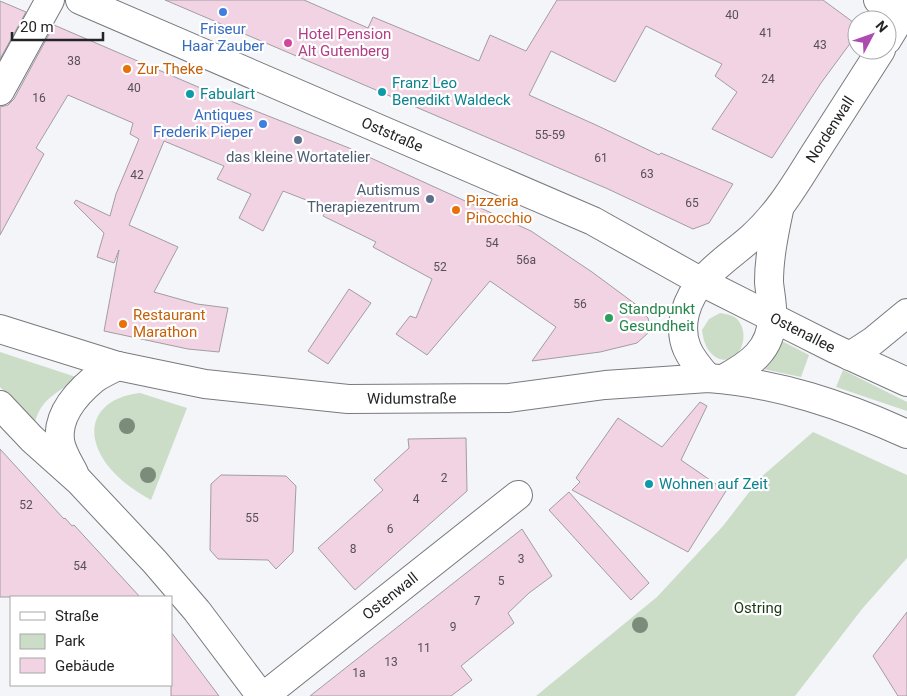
<svg xmlns="http://www.w3.org/2000/svg" width="907" height="696" font-family="Roboto,sans-serif">
<style>
.green{fill:#cbdcc7}
.building{fill:#f2d3e3;stroke:#a29da0}
.lines{fill:none;stroke-linecap:round;stroke-linejoin:round}
.street-casing{stroke:#797a7e;stroke-width:30}
.secondary-casing{stroke:#797a7e;stroke-width:30}
.street{stroke:#fff;stroke-width:28}
.secondary{stroke:#fff;stroke-width:28}
.tree{fill:#7b8c7a}
.shop-dot{fill:#3f7fe0;stroke:#fff;stroke-width:2}
.hotel-dot{fill:#d1479c;stroke:#fff;stroke-width:2}
.food-dot{fill:#e8710a;stroke:#fff;stroke-width:2}
.culture-dot{fill:#0f9aa8;stroke:#fff;stroke-width:2}
.service-dot{fill:#5c6f8a;stroke:#fff;stroke-width:2}
.leisure-dot{fill:#2e9e5b;stroke:#fff;stroke-width:2}
.labels{text-anchor:middle;stroke-width:4.5;stroke-linejoin:round;paint-order:stroke}
.number-label{font-size:12px;fill:#575054}
.shop-label{font-size:15px;fill:#366cbe;stroke:#fff}
.hotel-label{font-size:15px;fill:#b23c85;stroke:#fff;text-anchor:start}
.food-label{font-size:15px;fill:#c56008;stroke:#fff;text-anchor:start}
.culture-label{font-size:15px;fill:#0d838f;stroke:#fff;text-anchor:start}
.street-label{font-size:15px;fill:#232425;stroke:#fff}
.service-label{font-size:15px;fill:#4e5e75;stroke:#fff}
.leisure-label{font-size:15px;fill:#27864d;stroke:#fff;text-anchor:start}
.park-label{font-size:15px;fill:#193712;stroke:#fff}
</style>
<rect width="100%" height="100%" fill="#f3f5f9"/>
<g class="green">
<path d="M720 313C724 314 728 314 732 316 738 318 742 325 743 331 747 352 726 371 710 352 705 346 703 338 702 330L709 319Z"/>
<polygon points="776,338 809,355 801,377 763,369"/>
<path d="M0 352 79 378C59 392 42 397 35 422L0 387Z"/>
<polygon points="843,370 907,402 907,411 836,387"/>
<path d="M140 393 187 408 151 500C133 490 113 476 102 457 82 422 103 397 140 393Z"/>
<polygon points="813,432 907,475 907,558 862,609 795,696 536,696 657,597 723,526 760,478"/>
</g>
<g class="building">
<polygon points="165,0 304,0 368,28 373,17 479,61 490,35 526,51 557,0 823,0 857,25 857,34 821,83 772,158 712,129 737,92 715,76 722,64 646,26 615,82 551,51 529,95 596,125 659,155 661,153 733,184 709,223 693,229 608,189"/>
<polygon points="0,1 26,12 0,59"/>
<polygon points="54,25 233,102 349,148 531,231 592,272 638,306 638,308 648,318 650,326 648,333 637,343 600,352 532,361 556,327 490,281 427,355 396,334 410,316 416,318 432,279 373,247 376,242 323,216 327,208 283,191 263,231 239,218 251,194 217,179 224,166 164,141 129,225 178,247 154,292 197,304 228,308 219,352 188,349 104,331 119,250 114,263 97,257 104,233 74,203 76,200 110,216 116,194 139,139 130,134 133,123 68,95 36,148 44,154 0,235 0,107 8,105 14,99"/>
<polygon points="349,289 371,303 328,364 308,351"/>
<polygon points="700,402 707,406 681,460 726,491 688,552 572,490 580,482 576,478 618,418 662,447"/>
<polygon points="466,438 467,491 355,590 318,548 383,490 374,480 409,448 408,439"/>
<polygon points="0,449 64,519 65,518 72,526 74,525 140,597 0,597"/>
<polygon points="221,475 286,476 296,486 293,552 276,569 268,560 218,559 210,550 211,484"/>
<polygon points="569,492 649,583 631,600 549,510"/>
<polygon points="522,529 552,576 529,593 508,613 514,623 461,666 472,680 451,696 310,696"/>
<polygon points="907,612 907,696 898,696 873,656"/>
<polygon points="171,632 219,696 171,696"/>
</g>
<g class="lines">
<defs>
<g id="street">
<path id="s1" d="M80 0 593 221 700 281 835 349 907 382"/>
<polyline points="878,0 903,14"/>
<polyline points="887,40 907,7"/>
<polyline points="0,91 50,0"/>
<polyline points="850,356 873,341 907,313"/>
<path id="s2" d="M708 378C690 358 678 342 685 313 694 278 726 260 751 238 779 213 796 183 815 153 837 119 859 84 881 50"/>
<path d="M723 379C749 365 772 350 772 317 773 305 770 294 769 282 769 258 774 234 779 210"/>
<path id="s3" d="M264 696 518 495"/>
</g>
<g id="secondary">
<path id="s4" d="M0 329 118 366 205 384 348 399 509 398 605 385 708 378C778 383 843 405 907 434"/>
<polyline points="0,405 32,439 79,481 155,562 197,611 261,696"/>
<path d="M74 473C69 463 62 453 60 441 57 416 76 394 94 379 101 374 110 370 118 366"/>
</g>
</defs>
<use href="#street" class="street-casing"/>
<use href="#secondary" class="secondary-casing"/>
<use href="#street" class="street"/>
<use href="#secondary" class="secondary"/>
</g>
<g class="tree">
<circle cx="127" cy="426" r="8"/>
<circle cx="148" cy="475" r="8"/>
<circle cx="640" cy="625" r="8"/>
</g>
<g class="shop-dot">
<circle cx="223" cy="12" r="5"/>
<circle cx="263" cy="124" r="5"/>
</g>
<circle class="hotel-dot" cx="288" cy="43" r="5"/>
<g class="food-dot">
<circle cx="127" cy="69" r="5"/>
<circle cx="456" cy="210" r="5"/>
<circle cx="123" cy="324" r="5"/>
</g>
<g class="culture-dot">
<circle cx="382" cy="92" r="5"/>
<circle cx="190" cy="94" r="5"/>
<circle cx="649" cy="484" r="5"/>
</g>
<g class="service-dot">
<circle cx="298" cy="140" r="5"/>
<circle cx="430" cy="199" r="5"/>
</g>
<circle class="leisure-dot" cx="609" cy="318" r="5"/>
<g class="labels">
<g class="number-label">
<text x="732" y="19">40</text>
<text x="766" y="37">41</text>
<text x="820" y="49">43</text>
<text x="74" y="65">38</text>
<text x="768" y="83">24</text>
<text x="134" y="92">40</text>
<text x="39" y="102">16</text>
<text x="550" y="139">55-59</text>
<text x="601" y="162">61</text>
<text x="647" y="178">63</text>
<text x="137" y="179">42</text>
<text x="692" y="207">65</text>
<text x="492" y="247">54</text>
<text x="526" y="264">56a</text>
<text x="440" y="271">52</text>
<text x="580" y="308">56</text>
<text x="444" y="482">2</text>
<text x="416" y="503">4</text>
<text x="26" y="509">52</text>
<text x="252" y="522">55</text>
<text x="390" y="533">6</text>
<text x="353" y="553">8</text>
<text x="521" y="563">3</text>
<text x="80" y="570">54</text>
<text x="501" y="585">5</text>
<text x="477" y="605">7</text>
<text x="453" y="631">9</text>
<text x="424" y="652">11</text>
<text x="391" y="666">13</text>
<text x="359" y="677">1a</text>
</g>
<g class="shop-label">
<text x="223" y="34">Friseur<tspan x="223" dy="17">Haar Zauber</tspan></text>
<text x="253" y="120" text-anchor="end">Antiques<tspan x="253" dy="17">Frederik Pieper</tspan></text>
</g>
<g class="hotel-label">
<text x="298" y="39">Hotel Pension<tspan x="298" dy="17">Alt Gutenberg</tspan></text>
</g>
<g class="food-label">
<text x="137" y="74">Zur Theke</text>
<text x="466" y="206">Pizzeria<tspan x="466" dy="17">Pinocchio</tspan></text>
<text x="133" y="320">Restaurant<tspan x="133" dy="17">Marathon</tspan></text>
</g>
<g class="culture-label">
<text x="392" y="88">Franz Leo<tspan x="392" dy="17">Benedikt Waldeck</tspan></text>
<text x="200" y="99">Fabulart</text>
<text x="659" y="489">Wohnen auf Zeit</text>
</g>
<g class="street-label">
<text dy="5" stroke="none"><textPath href="#s2" startOffset="309">Nordenwall</textPath></text>
<text dy="5" stroke="none"><textPath href="#s1" startOffset="340">Oststraße</textPath></text>
<text dy="5" stroke="none"><textPath href="#s1" startOffset="796">Ostenallee</textPath></text>
<text dy="5" stroke="none"><textPath href="#s4" startOffset="420">Widumstraße</textPath></text>
<text dy="5" stroke="none"><textPath href="#s3" startOffset="161">Ostenwall</textPath></text>
</g>
<g class="service-label">
<text x="298" y="162">das kleine Wortatelier</text>
<text x="420" y="195" text-anchor="end">Autismus<tspan x="420" dy="17">Therapiezentrum</tspan></text>
</g>
<g class="leisure-label">
<text x="619" y="314">Standpunkt<tspan x="619" dy="17">Gesundheit</tspan></text>
</g>
<g class="park-label">
<text x="758" y="613">Ostring</text>
</g>
</g>
<rect x="10" y="596" width="162" height="90" fill="#ffffff" stroke="#a7a7a8"/>
<rect x="20" y="612" width="25" height="8" fill="#ffffff" stroke="#a7a7a8"/>
<text x="55" y="621" font-size="15" fill="#232425">Straße</text>
<rect x="20" y="634" width="25" height="15" fill="#cbdcc7" stroke="#a7a7a8"/>
<text x="55" y="646" font-size="15" fill="#232425">Park</text>
<rect x="20" y="658" width="25" height="15" fill="#f2d3e3" stroke="#a7a7a8"/>
<text x="55" y="671" font-size="15" fill="#232425">Gebäude</text>
<g transform="translate(872 35) rotate(49)"><circle r="24" fill="#ffffff" stroke="#a7a7a8"/>
<path d="M0-4L9 19L0 12L-9 19Z" fill="#ae4bb1"/>
<text y="-8" font-size="14" font-weight="bold" text-anchor="middle" fill="#232425">N</text>
</g>
<path d="M12 32v8h91v-8" fill="none" stroke="#232425" stroke-width="2.5"/>
<text x="20" y="32" font-size="15" fill="#232425" stroke="#ffffff" stroke-width="4" paint-order="stroke">20 m</text>
</svg>
